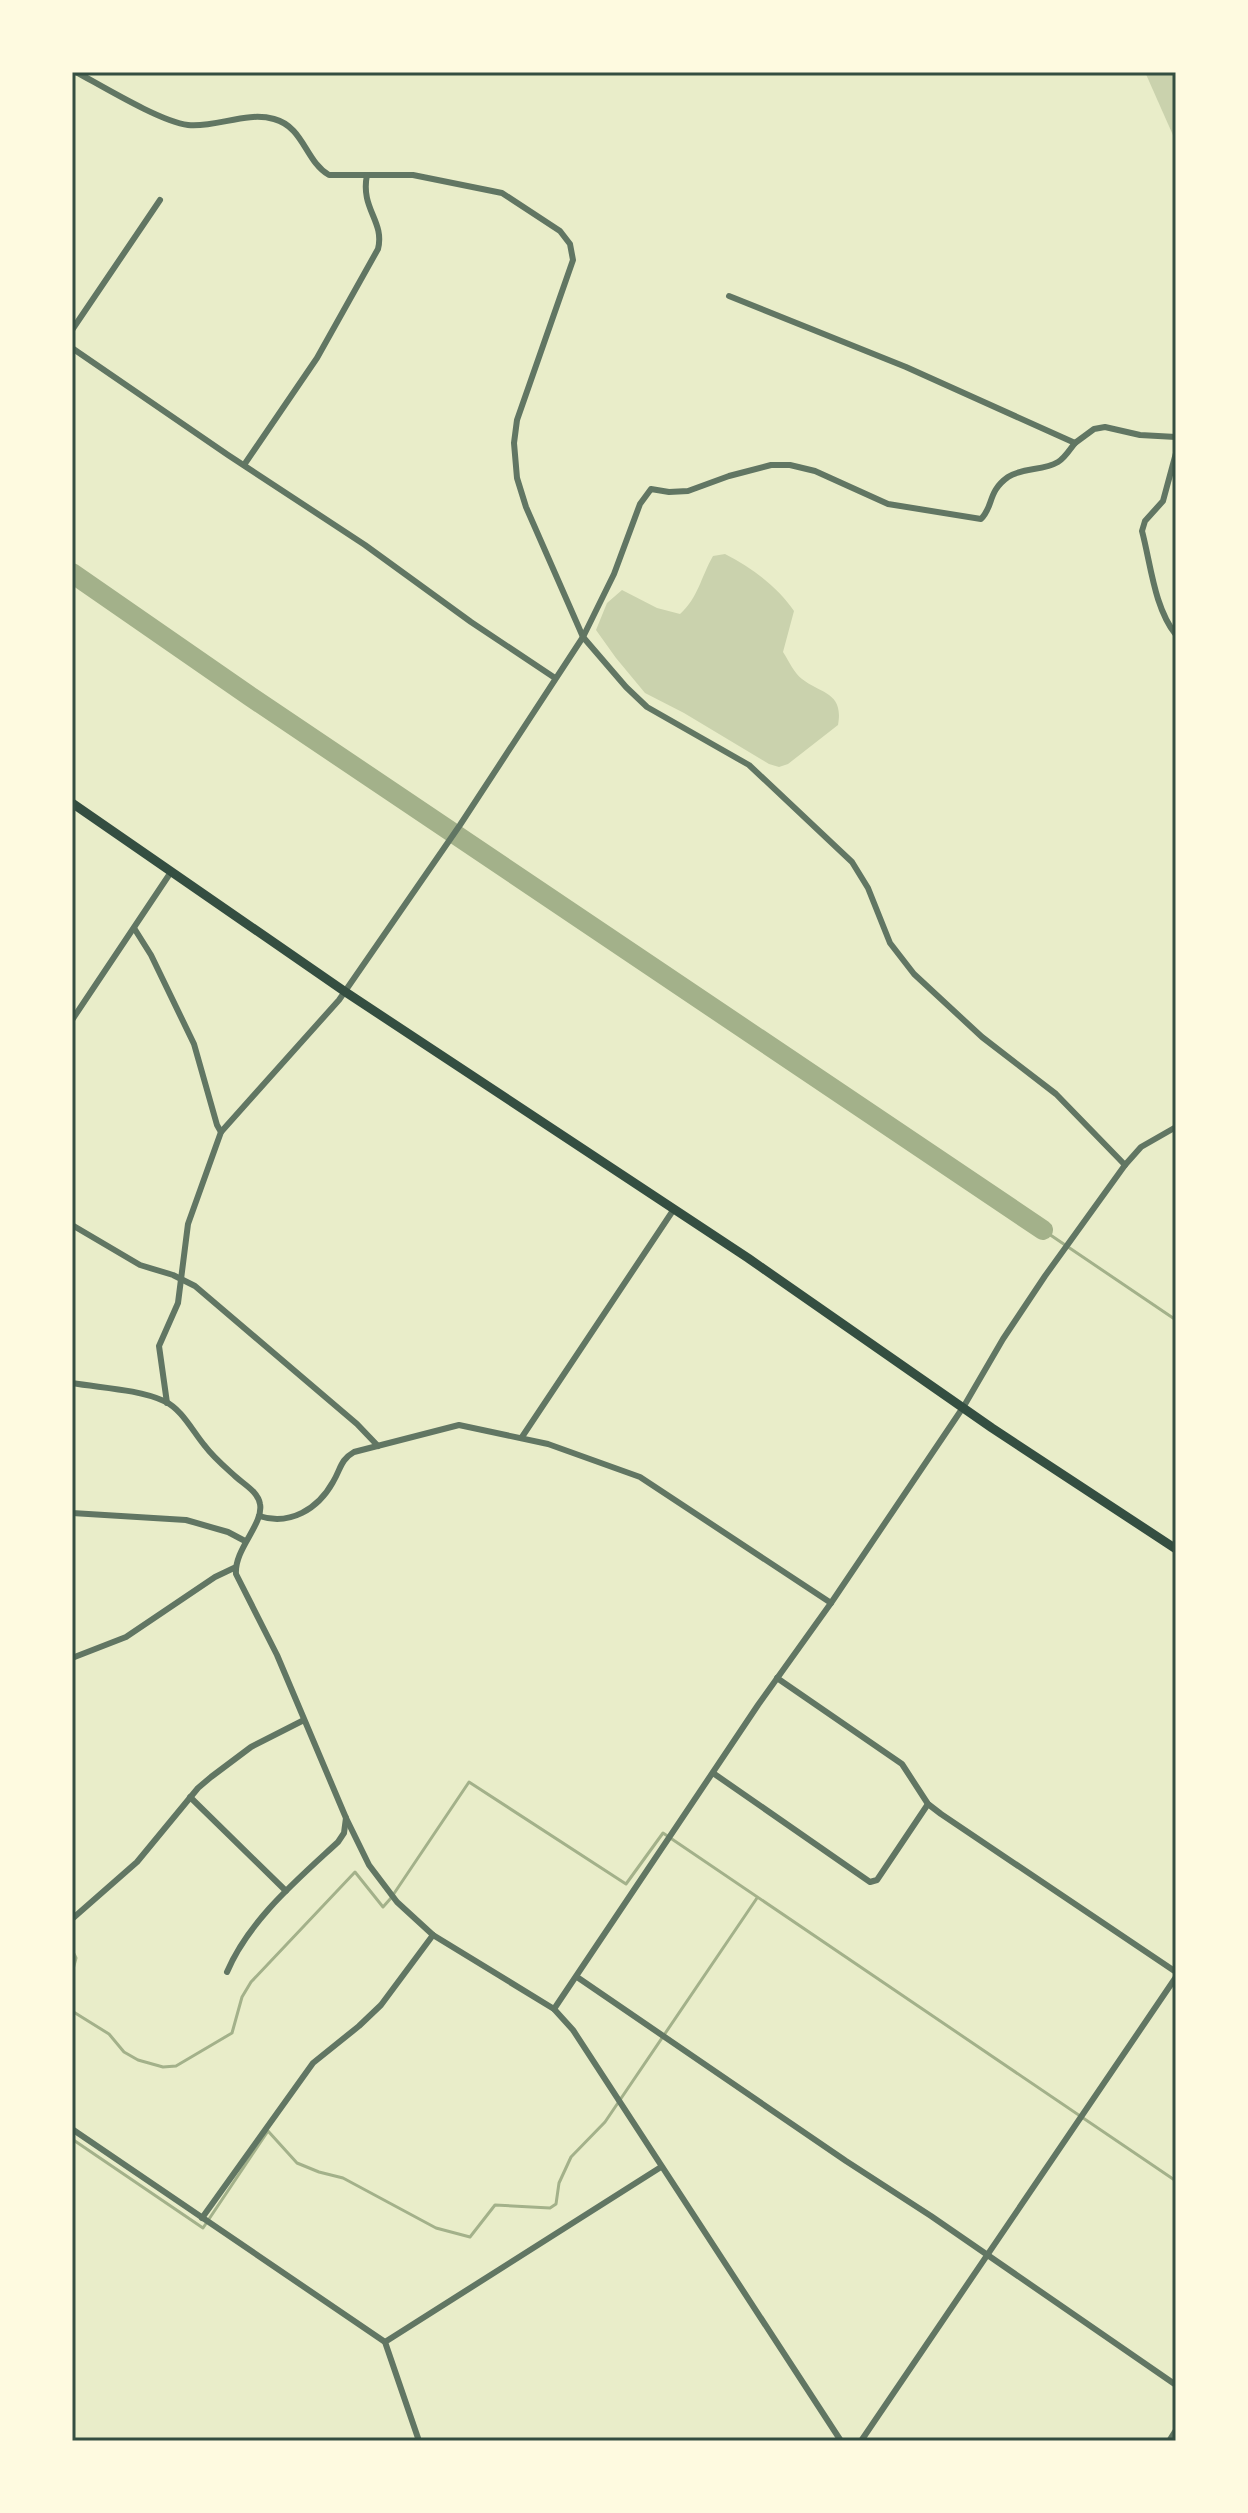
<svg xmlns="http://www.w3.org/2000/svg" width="1248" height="2513" font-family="Figtree,sans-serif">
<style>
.green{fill:#cad2ad}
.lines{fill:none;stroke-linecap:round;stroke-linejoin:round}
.stream{stroke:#a3b18a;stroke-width:3}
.river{stroke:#a3b18a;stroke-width:20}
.minor{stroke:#617663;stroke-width:6}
.secondary{stroke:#344e41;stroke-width:9}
.neatline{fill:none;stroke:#344e41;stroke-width:3}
</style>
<rect width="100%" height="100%" fill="#e9edc9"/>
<g class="green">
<polygon points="1145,72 1176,72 1176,142"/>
<path d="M725 554C752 568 777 586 794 611L783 652C789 661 794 673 802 679 821 694 844 692 838 725L788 764 779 767 769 764 684 713 645 693 616 658 596 630 607 603 622 590 657 608 680 614C698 598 701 577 713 556Z"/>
</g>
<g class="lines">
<g class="stream">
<polyline points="1043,1230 1176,1320"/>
<polyline points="72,1950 76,1958 72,1973"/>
<polyline points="72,2011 109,2034 124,2052 138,2060 163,2067 176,2066 232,2033 242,1997 251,1982 355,1872 383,1907 391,1898 469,1782 626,1884 663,1833 1176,2181"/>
<polyline points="72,2139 203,2228 268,2131 297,2163 319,2172 343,2178 436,2228 470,2237 495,2205 550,2208 556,2204 559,2183 571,2157 605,2122 757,1898"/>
</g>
<polyline class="river" points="72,573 251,697 1043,1230"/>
<g class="minor">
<path d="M76 72C102 86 161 122 188 125 216 128 246 111 274 119 304 127 305 161 329 175H413L502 193 560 231 570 244 573 260 517 420 514 443 517 478 526 507 583 637 626 687 647 707 749 765 852 862 868 888 890 943 914 974 982 1037 1056 1094 1125 1165"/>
<polyline points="729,296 906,367 1075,443 1094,429 1105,427 1140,435 1176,437"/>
<polyline points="72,330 160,200"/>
<polyline points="72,348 228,455 365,545 471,622 555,678"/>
<path d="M1176 453 1163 501 1145 521 1142 531C1151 565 1154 607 1176 635"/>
<path d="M244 465 317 358 378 249C385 221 360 209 367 175"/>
<polyline points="134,928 151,955 194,1044 217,1125 221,1132"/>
<polyline points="72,1020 171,872"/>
<polyline points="72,1225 140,1265 173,1275 195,1286 357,1424 378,1446"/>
<path d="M72 1383C101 1388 137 1389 164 1401 182 1409 193 1432 205 1446 214 1458 225 1467 236 1477 245 1485 258 1492 260 1504 264 1524 234 1549 236 1574L277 1655 346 1818 369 1865 397 1902 433 1935 554 2009 573 2030 841 2441"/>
<path d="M167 1403 159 1346 178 1303 188 1224 221 1132 339 1000 460 825 583 637 614 574 640 504 651 489 669 492 688 491 729 476 771 465H790L815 471 888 504 981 519C994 506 987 492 1008 477 1023 467 1043 471 1058 462 1065 458 1070 449 1075 443"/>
<polyline points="522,1437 674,1209"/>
<polyline points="72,1513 186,1520 228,1532 245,1541"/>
<path d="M259 1516C290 1526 318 1509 333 1482 341 1469 340 1460 354 1452L459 1425 548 1444 640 1477 831 1603"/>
<polyline points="72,1658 126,1637 215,1577 236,1567"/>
<polyline points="777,1678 902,1764 928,1804 941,1814 1176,1972"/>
<polyline points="713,1773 870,1882 877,1880 928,1804"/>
<polyline points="190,1797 286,1891"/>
<polyline points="72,1919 137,1862 198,1788 211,1777 251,1747 304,1720"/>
<path d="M227 1972C249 1920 298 1879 338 1842L344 1833 346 1818"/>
<polyline points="577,1977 846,2161 931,2216 1176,2385"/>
<polyline points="554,2009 758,1705 831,1603 964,1406 1003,1339 1045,1276 1125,1165 1141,1147 1176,1127"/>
<polyline points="72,2129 385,2342 419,2441"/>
<polyline points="202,2218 313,2063 359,2026 381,2005 433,1935"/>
<polyline points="385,2342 661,2167"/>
<polyline points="861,2441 1176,1977"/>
<polyline points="1169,2441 1176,2430"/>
</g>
<polyline class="secondary" points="72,803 344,991 748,1258 992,1428 1176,1549"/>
</g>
<rect width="1248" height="2513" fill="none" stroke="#fefae0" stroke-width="148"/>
<rect x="74" y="74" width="1100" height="2365" class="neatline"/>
</svg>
